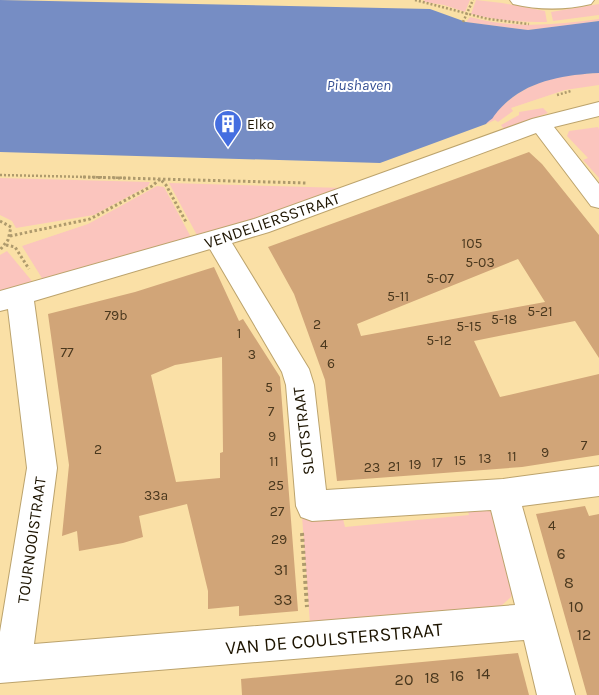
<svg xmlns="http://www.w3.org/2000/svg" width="599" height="695" font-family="Karla,sans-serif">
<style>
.green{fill:#fbc5be}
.water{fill:#768dc4}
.building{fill:#d1a578;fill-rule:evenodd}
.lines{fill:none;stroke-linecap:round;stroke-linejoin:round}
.minor-casing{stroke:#bca36c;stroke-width:2}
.path-far2{stroke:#ae9a6d;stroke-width:2.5;stroke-dasharray:2 2;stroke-linecap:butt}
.path-far1{stroke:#ae9a6d;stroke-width:3;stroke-dasharray:2.5 2.5;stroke-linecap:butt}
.path{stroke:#ae9a6d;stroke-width:4;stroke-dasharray:3 3;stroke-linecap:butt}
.minor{fill:#fff;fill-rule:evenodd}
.labels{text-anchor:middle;stroke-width:4;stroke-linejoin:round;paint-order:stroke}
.far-poi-label{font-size:14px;fill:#1d1400;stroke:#fff;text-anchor:start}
.number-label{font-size:14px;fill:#4a381e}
.far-water-label{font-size:15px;font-style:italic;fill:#365094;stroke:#fff}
.street-label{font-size:16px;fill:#1d1400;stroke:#fff}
.near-number-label{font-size:16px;fill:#4a381e}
.near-street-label{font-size:19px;fill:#1d1400;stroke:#fff}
</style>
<rect width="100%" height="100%" fill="#fae0a6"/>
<g class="green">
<polygon points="424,0 470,0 465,12 444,5 424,2"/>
<path d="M476 0 502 3 545 11 547 22C521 22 497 21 471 14Z"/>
<polygon points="599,4 599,15 553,21 551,12"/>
<path d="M470 17C514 29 555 25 599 19V21L528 30 466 22Z"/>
<path d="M599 73V85L565 90 511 108 513 111 498 122 495 120 486 124C489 118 495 114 499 109 529 80 559 75 599 73Z"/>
<polygon points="543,108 548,113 504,129 501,125 519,115 519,112"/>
<polygon points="598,127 599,129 599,178 583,160 588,158 567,136 569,131"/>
<polygon points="0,178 150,182 148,186 94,215 16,228 12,221 0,215"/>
<polygon points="169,183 344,188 199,239"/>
<polygon points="157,186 164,187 193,241 45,283 22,246 88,224"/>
<polygon points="7,251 36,286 0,294 0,255"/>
<polygon points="466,506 485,508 492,513 514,587 511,597 501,606 310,624 302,516 342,515 345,527 469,515"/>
</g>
<path class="water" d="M0 0 430 9 466 22 528 30 599 21V73C560 75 519 82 494 116 492 120 489 120 486 124L380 163 0 152Z"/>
<g class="building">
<path d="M529 152 542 164 599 235V358L575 321 474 341 500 397 599 374V455L522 467 337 481 325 380 294 294 268 247ZM518 259 545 302 361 336 357 324Z"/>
<path d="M214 267 239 321 243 319 280 377 298 611 239 616V606L208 609V591L187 504 139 516 143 537 123 543 79 551 77 531 62 536 69 465 48 314 135 292ZM222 357 223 452 220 453V478L176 482 151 375 175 365Z"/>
<polygon points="585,506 589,516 599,514 599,695 587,695 536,514"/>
<polygon points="518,653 529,695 242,695 241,679"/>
</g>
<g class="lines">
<defs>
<g id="minor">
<path d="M510 0H594L591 4C566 10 538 10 513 4Z"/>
<path d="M599 102V116L554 127 599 184V208L591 206 536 133 269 232 232 243 309 369 314 385 326 490 503 479 599 466V496L522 506 575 695H537L524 640 0 683V632L27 468 8 309 0 311V291L254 219 532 119ZM210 249 282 372 286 385 296 506 301 517 312 521 491 510 515 605 34 644 57 468 34 301Z"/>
</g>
</defs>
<use href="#minor" class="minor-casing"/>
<g class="path-far2">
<polyline points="415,0 488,19 529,24"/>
<polyline points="463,22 473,0"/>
<polyline points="557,95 571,91"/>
<polyline points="0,175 131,178"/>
</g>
<g class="path-far1">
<polyline points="83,177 307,183"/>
<polyline points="0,221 11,227 8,240 0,250"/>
<polyline points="10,236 90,219 152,186 160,179 166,185 186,222"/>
<polyline points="6,245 15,247 29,269"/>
</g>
<polyline class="path" points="302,533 307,607"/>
<use href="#minor" class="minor"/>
</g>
<defs>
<symbol id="building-pin" viewBox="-11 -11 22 30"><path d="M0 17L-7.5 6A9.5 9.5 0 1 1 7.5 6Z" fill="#456ee0" stroke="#fff"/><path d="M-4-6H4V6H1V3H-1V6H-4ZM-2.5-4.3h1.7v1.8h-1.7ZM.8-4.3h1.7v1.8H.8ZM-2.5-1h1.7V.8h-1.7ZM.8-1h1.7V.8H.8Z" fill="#fff"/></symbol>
</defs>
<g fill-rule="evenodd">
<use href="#building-pin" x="212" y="108" width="32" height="43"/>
</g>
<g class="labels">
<g class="far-poi-label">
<text x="247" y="129">Elko</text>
</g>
<g class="number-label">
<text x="472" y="248">105</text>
<text x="480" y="267">5-03</text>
<text x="440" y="283">5-07</text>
<text x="398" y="301">5-11</text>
<text x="540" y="316">5-21</text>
<text x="116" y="320">79b</text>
<text x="504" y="324">5-18</text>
<text x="317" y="329">2</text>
<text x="469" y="331">5-15</text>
<text x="239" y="338">1</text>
<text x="439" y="345">5-12</text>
<text x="324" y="349">4</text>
<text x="67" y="357">77</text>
<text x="252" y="359">3</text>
<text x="331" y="368">6</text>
<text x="269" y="392">5</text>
<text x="271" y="416">7</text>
<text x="272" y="441">9</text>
<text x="584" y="450">7</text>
<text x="98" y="454">2</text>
<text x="545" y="457">9</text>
<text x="512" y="461">11</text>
<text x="485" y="463">13</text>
<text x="460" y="465">15</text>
<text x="274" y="466">11</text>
<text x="437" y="467">17</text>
<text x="415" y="469">19</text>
<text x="394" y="471">21</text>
<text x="372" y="472">23</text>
<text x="276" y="490">25</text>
<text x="156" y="500">33a</text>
<text x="277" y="516">27</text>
<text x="552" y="530">4</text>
<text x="279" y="544">29</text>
</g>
<g class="far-water-label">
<text x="359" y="90">Piushaven</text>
</g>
<g class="street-label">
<text transform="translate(272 220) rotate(-19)" y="6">VENDELIERSSTRAAT</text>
<text transform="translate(303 431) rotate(-97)" y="6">SLOTSTRAAT</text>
<text transform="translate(31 540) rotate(-82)" y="6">TOURNOOISTRAAT</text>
</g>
<g class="near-number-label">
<text x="561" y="559">6</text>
<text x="281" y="575">31</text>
<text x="569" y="588">8</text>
<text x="283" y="605">33</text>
<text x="576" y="612">10</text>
<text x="584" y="640">12</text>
<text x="483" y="679">14</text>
<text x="457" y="681">16</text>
<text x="432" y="683">18</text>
<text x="404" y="685">20</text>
</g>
<g class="near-street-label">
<text transform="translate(334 638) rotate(-5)" y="7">VAN DE COULSTERSTRAAT</text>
</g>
</g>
</svg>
